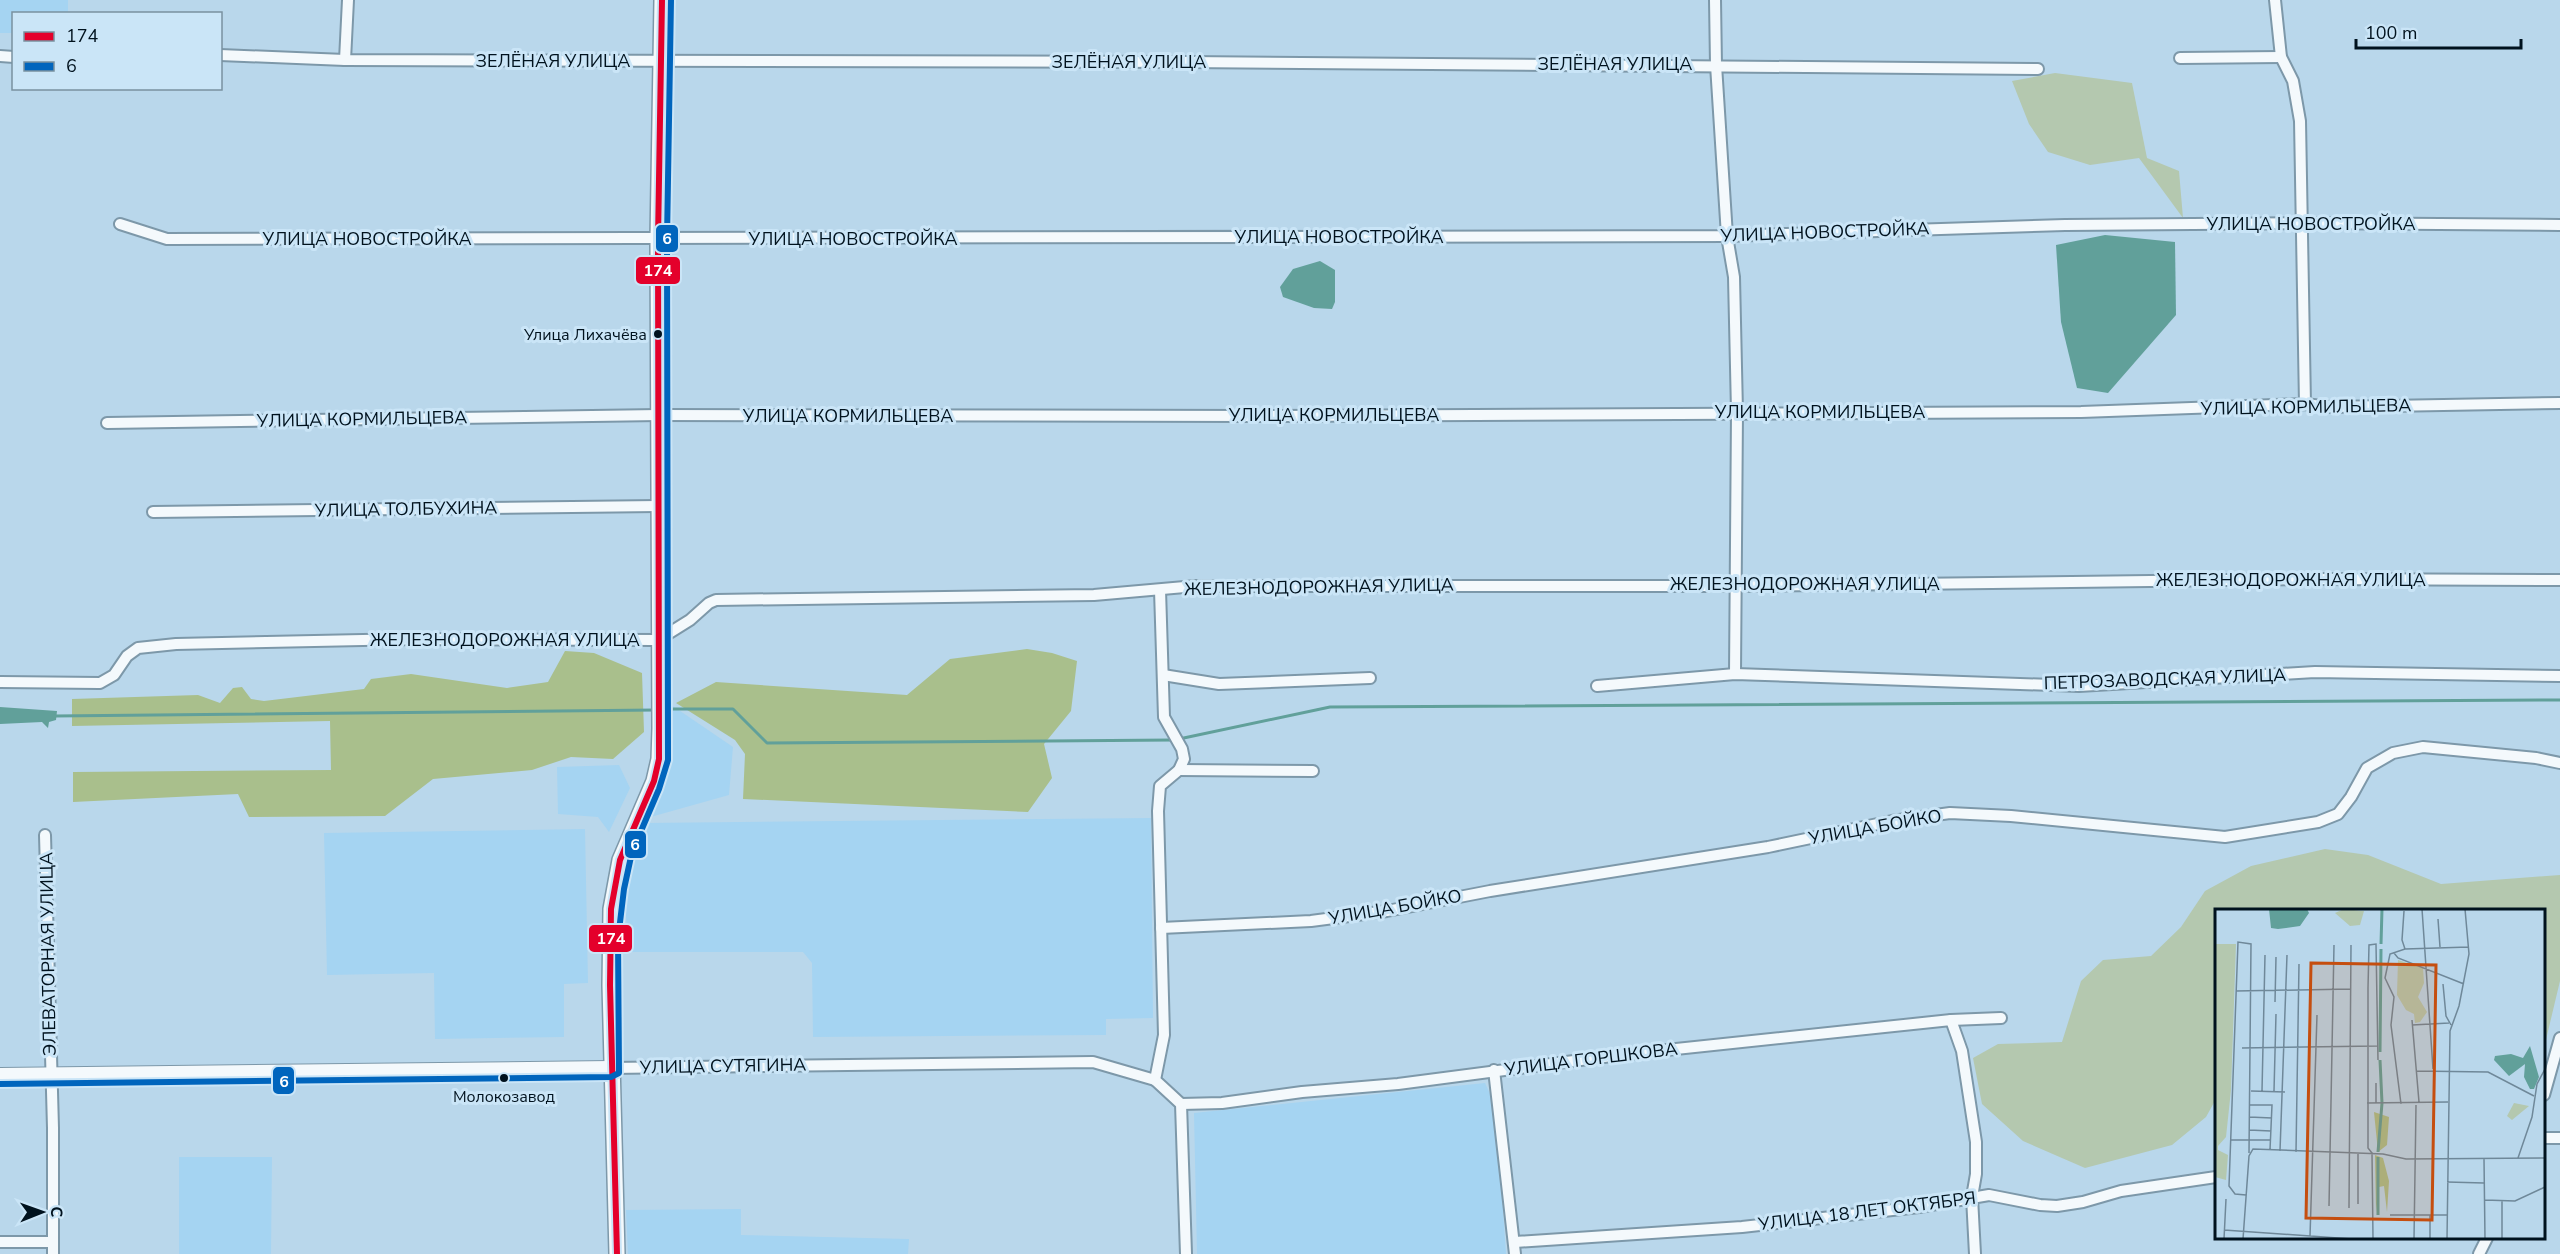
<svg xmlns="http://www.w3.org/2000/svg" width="2560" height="1254" font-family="'Nunito Sans',sans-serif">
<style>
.built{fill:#a5d4f2}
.green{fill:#b4c8af}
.forest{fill:#a9bf8c}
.water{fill:#61a09a}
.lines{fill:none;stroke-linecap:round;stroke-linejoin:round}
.stream{stroke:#61a09a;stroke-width:3}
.minor-casing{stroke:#7d98a9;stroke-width:14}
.tertiary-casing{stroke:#7d98a9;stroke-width:16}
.secondary-casing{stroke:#7d98a9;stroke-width:18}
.minor{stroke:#f4f9fc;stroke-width:10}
.tertiary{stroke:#f4f9fc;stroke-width:14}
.secondary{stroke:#f4f9fc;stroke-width:15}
.bus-1-casing{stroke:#cae5f7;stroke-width:10}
.bus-2-casing{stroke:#cae5f7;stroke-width:10}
.bus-1{stroke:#e4002b;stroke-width:6}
.bus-2{stroke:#0065bd;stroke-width:6}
.bus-dot{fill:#00121e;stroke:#cae5f7;stroke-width:2}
.labels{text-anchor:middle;stroke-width:6;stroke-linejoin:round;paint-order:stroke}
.bus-label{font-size:16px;fill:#00121e;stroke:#cae5f7;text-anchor:end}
.street-label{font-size:18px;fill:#00121e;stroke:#cae5f7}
.inset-river{fill:none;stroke:#61a09a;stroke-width:3}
.inset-road{fill:none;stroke:#6f8899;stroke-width:1.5}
.view{fill:#c54e0f;fill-opacity:0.15;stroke:#c54e0f;stroke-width:3}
.inset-edge{fill:none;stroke:#00121e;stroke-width:3}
.line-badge{stroke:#cae5f7;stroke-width:2}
.badge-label{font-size:16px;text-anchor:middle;font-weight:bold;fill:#fff}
</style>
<rect width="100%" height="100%" fill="#b9d7eb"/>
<g class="built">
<polygon points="0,0 68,0 68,13 14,14 13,33 0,33"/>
<polygon points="664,700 733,747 729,795 647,818 661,772"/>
<polygon points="619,765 630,788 609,832 598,817 558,814 557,767"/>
<polygon points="1151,818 1153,1018 1106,1019 1106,1035 813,1037 812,963 803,952 628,952 624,878 643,823"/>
<polygon points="585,829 588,983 564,984 564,1037 435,1039 434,973 327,975 324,833"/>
<polygon points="1485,1083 1496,1107 1506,1254 1197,1254 1194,1113"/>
<polygon points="179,1157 272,1157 271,1254 179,1254"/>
<polygon points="741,1209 741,1235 909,1239 908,1254 628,1254 626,1210"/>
</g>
<g class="green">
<polygon points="2055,73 2132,83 2147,158 2179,171 2183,218 2139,158 2090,165 2048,152 2029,124 2012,81"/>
<polygon points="2325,849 2368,855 2441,884 2560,875 2560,981 2544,1048 2544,910 2216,910 2216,1099 2206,1117 2172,1145 2085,1168 2023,1141 1982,1104 1973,1058 1998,1044 2062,1042 2081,981 2103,960 2151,956 2181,927 2205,891 2251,866"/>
</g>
<g class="forest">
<polygon points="1027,649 1052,653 1077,661 1071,711 1044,744 1052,778 1028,812 743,799 745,754 735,740 676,703 716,682 907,695 950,659"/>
<polygon points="565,651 594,653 642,673 644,732 613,759 571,757 532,770 433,779 385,816 249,817 238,794 73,802 73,772 331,770 330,721 72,726 72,699 198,695 220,703 233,688 242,687 251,699 264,701 364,689 371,679 411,674 507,688 548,682"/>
</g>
<g class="water">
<polygon points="2105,235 2175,242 2176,315 2108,393 2077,388 2061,322 2056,245"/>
<polygon points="1320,261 1335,270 1335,302 1332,309 1314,308 1283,297 1280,287 1293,269"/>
<polygon points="0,707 57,711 56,720 49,722 48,728 42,722 0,724"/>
</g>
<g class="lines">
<g class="stream">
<polyline points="666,709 733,709 767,743 1173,740"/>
<polyline points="54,716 656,710"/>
<polyline points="1179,739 1330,707 2560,700"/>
</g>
<defs>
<g id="minor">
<polyline points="1715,0 1716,65 1727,236 1734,277 1737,412 1735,674"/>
<polyline points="2275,0 2281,57 2293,81 2300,121 2305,404"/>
<polyline points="220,55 345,60 1186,62 2038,69"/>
<polyline points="0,56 14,57"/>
<polyline points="2180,58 2281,57"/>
<polyline points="345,60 348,0"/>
<polyline points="120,224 167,239 1727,236 2065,225 2303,223 2560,225"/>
<polyline points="107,423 659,415 1258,416 2081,412 2305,404 2330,407 2560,403"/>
<polyline points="153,512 658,506"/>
<polyline points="1160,590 1164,717 1182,749 1184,759 1179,770 1160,786 1158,811 1164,1035 1155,1080 1181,1104 1186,1254"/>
<polyline points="1163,675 1219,684 1370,678"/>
<polyline points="0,682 100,683 114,675 127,656 138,648 176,644 411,639 658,640 690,620 709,603 716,600 1094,595 1196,586 1736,586 2312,579 2560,580"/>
<polyline points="1597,686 1735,674 2079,686 2315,672 2560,676"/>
<polyline points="1179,770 1313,771"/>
<polyline points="45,835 53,1128 53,1254"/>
<polyline points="1161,928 1311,921 1387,911 1490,891 1768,847 1892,821 1950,813 2011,816 2225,837 2318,822 2338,814 2351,797 2367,768 2393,753 2423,747 2536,758 2560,763"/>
<polyline points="1951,1020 1962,1051 1976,1142 1976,1174 1972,1197 1975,1254"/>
<polyline points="611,1068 1093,1062 1155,1080"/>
<polyline points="1494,1070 1515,1254"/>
<polyline points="2544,1095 2560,1038"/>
<polyline points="1181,1104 1222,1103 1302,1092 1398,1084 1619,1055 1951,1020 2001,1018"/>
<polyline points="2544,1138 2560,1138"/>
<polyline points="0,1242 53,1242"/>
<polyline points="1515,1242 1742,1227 1919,1207 1989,1195 2040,1205 2057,1206 2083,1202 2121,1191 2216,1177"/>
<polyline points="2479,1254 2487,1238"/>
</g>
<polyline id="tertiary" points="0,1075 611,1068"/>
<polyline id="secondary" points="617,1254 610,985 611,909 620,860 654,781 659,759 660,728 658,239 662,0"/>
</defs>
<use href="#minor" class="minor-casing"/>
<use href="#tertiary" class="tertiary-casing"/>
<use href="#secondary" class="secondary-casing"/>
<use href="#minor" class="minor"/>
<use href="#tertiary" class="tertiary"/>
<use href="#secondary" class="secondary"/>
<defs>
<polyline id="bus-1" points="617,1254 610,985 611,909 620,860 654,781 659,759 658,239 662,0"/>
<polyline id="bus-2" points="0,1084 611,1077 619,1073 618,939 624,889 632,852 659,789 668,760 667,239 671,0"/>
</defs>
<use href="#bus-1" class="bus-1-casing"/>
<use href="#bus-2" class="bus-2-casing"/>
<use href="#bus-1" class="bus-1"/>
<use href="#bus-2" class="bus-2"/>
</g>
<g class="bus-dot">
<circle cx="658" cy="334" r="5"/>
<circle cx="504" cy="1078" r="5"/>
</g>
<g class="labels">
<g class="bus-label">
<text x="647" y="340">Улица Лихачёва</text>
<text x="504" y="1102" text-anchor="middle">Молокозавод</text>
</g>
<g class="street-label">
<text x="553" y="67">ЗЕЛЁНАЯ УЛИЦА</text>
<text x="1129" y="68">ЗЕЛЁНАЯ УЛИЦА</text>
<text x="1615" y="70">ЗЕЛЁНАЯ УЛИЦА</text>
<text x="2311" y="230">УЛИЦА НОВОСТРОЙКА</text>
<text transform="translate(1825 232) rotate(-2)" y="6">УЛИЦА НОВОСТРОЙКА</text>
<text x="1339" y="243">УЛИЦА НОВОСТРОЙКА</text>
<text x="367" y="245">УЛИЦА НОВОСТРОЙКА</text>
<text x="853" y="245">УЛИЦА НОВОСТРОЙКА</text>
<text transform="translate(2306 407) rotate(-1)" y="6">УЛИЦА КОРМИЛЬЦЕВА</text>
<text x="1820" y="418">УЛИЦА КОРМИЛЬЦЕВА</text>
<text x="1334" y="421">УЛИЦА КОРМИЛЬЦЕВА</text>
<text x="848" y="422">УЛИЦА КОРМИЛЬЦЕВА</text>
<text transform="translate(362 419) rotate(-1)" y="6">УЛИЦА КОРМИЛЬЦЕВА</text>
<text transform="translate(406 509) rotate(-1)" y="6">УЛИЦА ТОЛБУХИНА</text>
<text x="2291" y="586">ЖЕЛЕЗНОДОРОЖНАЯ УЛИЦА</text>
<text x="1805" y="590">ЖЕЛЕЗНОДОРОЖНАЯ УЛИЦА</text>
<text transform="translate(1319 587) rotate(-1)" y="6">ЖЕЛЕЗНОДОРОЖНАЯ УЛИЦА</text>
<text x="505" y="646">ЖЕЛЕЗНОДОРОЖНАЯ УЛИЦА</text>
<text transform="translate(2165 679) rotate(-2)" y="6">ПЕТРОЗАВОДСКАЯ УЛИЦА</text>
<text transform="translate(1875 827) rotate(-10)" y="6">УЛИЦА БОЙКО</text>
<text transform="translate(1395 907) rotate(-10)" y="6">УЛИЦА БОЙКО</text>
<text transform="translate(48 954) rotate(-91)" y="6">ЭЛЕВАТОРНАЯ УЛИЦА</text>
<text transform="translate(1591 1059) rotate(-7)" y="6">УЛИЦА ГОРШКОВА</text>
<text transform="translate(723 1066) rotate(-1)" y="6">УЛИЦА СУТЯГИНА</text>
<text transform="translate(1867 1211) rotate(-7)" y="6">УЛИЦА 18 ЛЕТ ОКТЯБРЯ</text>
</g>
</g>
<g transform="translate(2215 909)">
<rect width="330" height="330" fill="#b9d7eb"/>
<path d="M129 0 149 2 145 16 135 17 120 4ZM0 35H21L16 181 11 228 3 237V241L13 246 11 271 0 268ZM183 51 208 59 209 74 203 88 212 103 205 113 200 114 199 105 191 101 182 86ZM299 194 314 197 297 211 292 207Z" fill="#b4c8af"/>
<path d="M159 203 174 208 172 236 163 243ZM160 246 168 249 174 272 172 303 169 277 164 278 161 303Z" fill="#a9bf8c"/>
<path d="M54 0H92L94 4 85 17 63 20 56 19ZM315 137 324 168 319 180H315L309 168 310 155 294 167 279 151 280 147 296 145 308 149Z" fill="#61a09a"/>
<path class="inset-river" d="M166 35 167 0M165 143 166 40M163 243 167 194 165 151M163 306V248"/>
<path class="inset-road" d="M207 0 218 160M223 10 225 38M190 40 254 38M179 44 183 49 249 75M228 75 231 107 236 116M21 82 136 80M60 93 61 48M197 111 204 193M197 116 234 114M27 139 162 137M201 162 273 163 319 187M36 182 70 183M47 182 50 46M59 182 61 105M152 194 233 193M161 194V174M186 195 176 116 179 88 170 69 175 45 190 40 187 31 189 2M35 196H57L55 241M34 208 57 209M34 221 56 222M15 231H56M65 242 72 46M81 243 84 55M303 249 317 208 322 175 330 160M269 250 270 330M232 273 269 274M31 286 20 285 14 277 23 33 36 35 34 244M270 291 300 292 330 278M287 291V330M143 295V244M114 297 119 36M134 299 136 36M175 306H232M9 321 137 330M95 327 102 106M9 330 11 290M28 330 34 247 38 240 168 245 191 250 330 249M158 330 157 244 153 239V79L154 36 161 35 163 151M199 330 201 196M215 330V306M232 330 235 122 244 97 254 45 250 0"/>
<path class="view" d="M96 54 221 56 217 311 91 309Z"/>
<rect width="330" height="330" class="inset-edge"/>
</g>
<g class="line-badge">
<rect x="655" y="224" width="24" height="29" rx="6" fill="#0065bd"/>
<rect x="635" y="256" width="46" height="29" rx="6" fill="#e4002b"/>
<rect x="624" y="830" width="23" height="29" rx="6" fill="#0065bd"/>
<rect x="588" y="924" width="45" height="29" rx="6" fill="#e4002b"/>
<rect x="272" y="1066" width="23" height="29" rx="6" fill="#0065bd"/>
</g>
<g class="badge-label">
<text x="667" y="244">6</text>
<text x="658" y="276">174</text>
<text x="635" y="850">6</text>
<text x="611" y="944">174</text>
<text x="284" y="1087">6</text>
</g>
<rect x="12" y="12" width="210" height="78" fill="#cae5f7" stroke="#7991a0" stroke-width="1.5"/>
<rect x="24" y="32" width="30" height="9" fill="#e4002b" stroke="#7991a0" stroke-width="1.5"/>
<text x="66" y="42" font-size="18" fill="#00121e">174</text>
<rect x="24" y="62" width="30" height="9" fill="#0065bd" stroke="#7991a0" stroke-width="1.5"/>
<text x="66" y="72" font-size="18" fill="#00121e">6</text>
<g transform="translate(42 1212) rotate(89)" stroke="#cae5f7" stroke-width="4.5" paint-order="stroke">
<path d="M0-4.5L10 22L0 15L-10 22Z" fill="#00121e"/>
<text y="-9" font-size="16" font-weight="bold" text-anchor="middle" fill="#00121e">С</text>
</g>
<path d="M2356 39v9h165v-9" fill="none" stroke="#00121e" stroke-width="3"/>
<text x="2365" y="39" font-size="18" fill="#00121e" stroke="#cae5f7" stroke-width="4.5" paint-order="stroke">100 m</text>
</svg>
